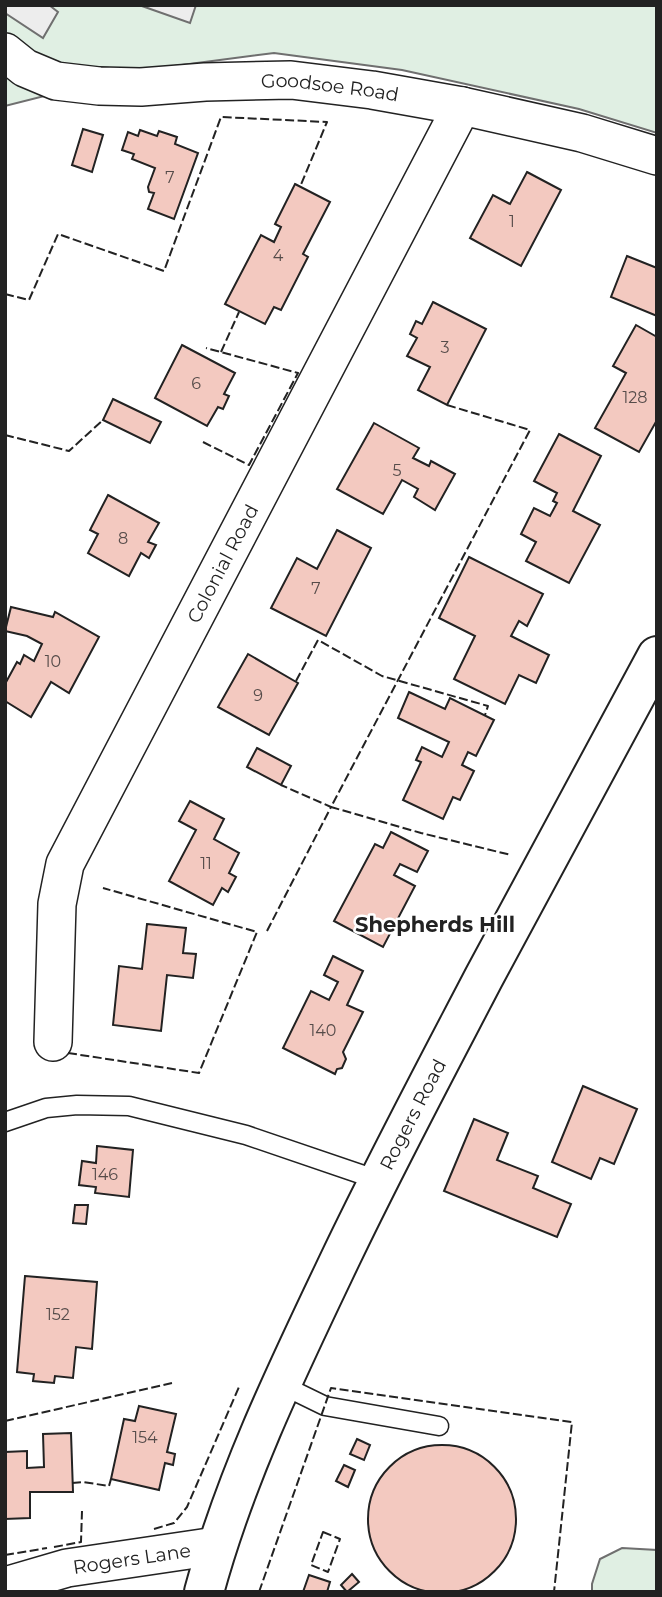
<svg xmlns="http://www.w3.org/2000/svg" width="662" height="1597" font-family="Montserrat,sans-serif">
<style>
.green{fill:#e0efe3;stroke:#6f6f6f;stroke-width:2}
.parking{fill:#ededed;stroke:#6f6f6f;stroke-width:2}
.building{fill:#f3c9c0;stroke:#222;stroke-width:2}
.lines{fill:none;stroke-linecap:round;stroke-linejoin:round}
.service-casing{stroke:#222;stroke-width:21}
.minor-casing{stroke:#222;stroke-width:40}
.secondary-casing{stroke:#222;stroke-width:42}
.service{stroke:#fff;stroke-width:18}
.minor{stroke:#fff;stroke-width:37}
.secondary{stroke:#fff;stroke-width:38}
.fence{stroke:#222;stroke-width:2;stroke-dasharray:9 3.5;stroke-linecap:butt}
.labels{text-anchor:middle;stroke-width:5;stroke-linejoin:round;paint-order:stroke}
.number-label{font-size:16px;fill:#564c4a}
.street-label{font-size:19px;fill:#222;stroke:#fff}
.neighbourhood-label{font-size:21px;font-weight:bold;fill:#222;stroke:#fff}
</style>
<rect width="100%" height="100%" fill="#fff"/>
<g class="green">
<polygon points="5,5 657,5 657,133 579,109 402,70 274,53 151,69 5,106"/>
<polygon points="622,1548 657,1550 657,1592 592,1592 592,1584 600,1559"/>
</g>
<g class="parking">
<polygon points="5,5 49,5 58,12 43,38 5,13"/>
<polygon points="139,5 196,5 190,23"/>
</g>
<g class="building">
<polygon points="83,129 103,135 92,172 72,165"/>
<polygon points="140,130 157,136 159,131 177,137 175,144 198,153 174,219 148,209 154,193 149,192 148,187 155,168 132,159 134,154 122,150 128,132 138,136"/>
<polygon points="527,172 561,190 521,266 470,238 493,195 510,204"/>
<polygon points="295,184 330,202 303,254 308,257 281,310 274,307 265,324 225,304 261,235 274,242 281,227 275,224"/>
<polygon points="627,256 657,268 657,316 611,297"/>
<polygon points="433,302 486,329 447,405 418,390 430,367 407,356 417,338 410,334 416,321 422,324"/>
<polygon points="636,325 657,337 657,420 639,452 595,428 626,373 613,366"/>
<polygon points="182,345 235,373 224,394 229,396 223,409 218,407 207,426 155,398"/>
<polygon points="113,399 161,422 150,443 103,420"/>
<polygon points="374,423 419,448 413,458 429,466 431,461 455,474 435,510 414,497 418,489 402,480 383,514 337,489"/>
<polygon points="559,434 601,456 573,511 600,525 569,583 526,561 536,542 521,534 534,508 550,516 557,503 553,501 557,493 534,481"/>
<polygon points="108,495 159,523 148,542 156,545 149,558 141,553 129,576 88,553 98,534 90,530"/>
<polygon points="337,530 371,548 326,636 271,608 297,558 317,569"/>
<polygon points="469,557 543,594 527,626 519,621 511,636 549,655 536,683 519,675 505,704 454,679 475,636 439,618"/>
<polygon points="11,607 53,617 55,612 99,637 69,693 51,682 31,717 5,701 5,684 17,662 20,664 24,655 34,661 42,644 27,636 5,631"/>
<polygon points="248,654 298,683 269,735 218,707"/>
<polygon points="409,692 445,709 450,698 494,720 476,756 468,752 462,765 474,771 460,800 453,797 443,819 403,800 421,762 416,760 422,747 442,757 449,742 398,718"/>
<polygon points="257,748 291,766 281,785 247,767"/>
<polygon points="190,801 224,819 214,839 239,853 229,873 236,877 228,892 222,888 213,905 169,881 196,830 179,821"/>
<polygon points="391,832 428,851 417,872 400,864 394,875 415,886 383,947 334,921 375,844 383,848"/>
<polygon points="147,924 186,928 183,953 196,954 193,978 167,975 161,1031 113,1025 119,966 142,969"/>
<polygon points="333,956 363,971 347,1005 363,1012 343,1052 346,1059 342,1068 337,1069 335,1074 283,1048 311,991 329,1000 338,982 324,975"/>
<polygon points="583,1086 637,1109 614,1164 600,1158 591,1179 552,1162"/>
<polygon points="474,1119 508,1133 497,1160 538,1176 533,1188 571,1204 557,1237 444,1191"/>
<polygon points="97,1146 133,1150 129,1197 95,1193 96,1187 79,1185 82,1161 96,1163"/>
<polygon points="75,1205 88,1205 86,1224 73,1223"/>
<polygon points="25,1276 97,1282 92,1349 76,1347 73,1378 55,1376 54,1383 33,1381 34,1374 17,1372"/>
<polygon points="139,1406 176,1414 167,1452 175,1454 173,1465 165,1463 159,1490 111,1479 124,1419 135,1421"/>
<polygon points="71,1433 73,1492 30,1492 30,1518 5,1519 5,1452 27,1451 27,1468 44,1467 43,1434"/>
<polygon points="357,1439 370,1445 364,1460 350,1454"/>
<circle cx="442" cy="1519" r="74"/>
<polygon points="344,1465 355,1470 348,1487 336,1481"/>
<polygon points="352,1574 359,1582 347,1592 341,1585"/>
<polygon points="309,1575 330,1582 327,1592 303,1592"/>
</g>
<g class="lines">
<defs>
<g id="service">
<polyline points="5,1122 46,1108 77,1105 129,1106 246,1135 378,1180"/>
<polyline points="282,1385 325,1406 439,1426"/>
</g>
<g id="minor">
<path id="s1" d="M5 52 25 68 56 81 99 86 141 87 205 82 291 80 372 90 462 106 582 133 657 156"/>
<path id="s2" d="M53 1042 57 904 65 864 462 106"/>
<path id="s3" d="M5 1586 67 1568 216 1546"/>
</g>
<g id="secondary">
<path id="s4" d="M204 1592C236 1474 290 1364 342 1255 387 1161 436 1069 484 977 541 870 599 763 657 656"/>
</g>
</defs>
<use href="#service" class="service-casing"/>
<use href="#minor" class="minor-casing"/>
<use href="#secondary" class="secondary-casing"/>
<use href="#service" class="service"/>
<use href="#minor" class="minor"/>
<use href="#secondary" class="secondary"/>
<g class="fence">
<polyline points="5,294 29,300 58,234 164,271 221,117 327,122 300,187"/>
<polyline points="221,352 239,312"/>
<polyline points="447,405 530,430 331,807 421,833 511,855"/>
<polyline points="5,435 69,451 103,420"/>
<polyline points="203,442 249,465 298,373 206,348"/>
<polyline points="296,681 318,640 382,676 488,706 485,715"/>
<polyline points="267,931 331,807 281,785"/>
<polyline points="68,1053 199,1073 257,932 103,888"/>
<polyline points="5,1421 172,1383"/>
<polyline points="72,1483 83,1482 109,1486 111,1479"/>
<polyline points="154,1529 174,1523 187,1507 239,1387"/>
<polygon points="323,1532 340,1539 328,1572 311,1565"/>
<polyline points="54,1547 81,1542 82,1511"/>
<polyline points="5,1555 47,1548"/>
<polyline points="259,1592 331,1388 572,1422 554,1592"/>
</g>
</g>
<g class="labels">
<g class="number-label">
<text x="170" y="183">7</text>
<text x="512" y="227">1</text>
<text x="278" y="261">4</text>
<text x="445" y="353">3</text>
<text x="196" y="389">6</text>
<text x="635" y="403">128</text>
<text x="397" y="476">5</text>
<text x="123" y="544">8</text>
<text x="316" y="594">7</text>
<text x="53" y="667">10</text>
<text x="258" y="701">9</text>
<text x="206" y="869">11</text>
<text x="323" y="1036">140</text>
<text x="105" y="1180">146</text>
<text x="58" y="1320">152</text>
<text x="145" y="1443">154</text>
</g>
<g class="street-label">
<text dy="7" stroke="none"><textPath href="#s1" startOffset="334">Goodsoe Road</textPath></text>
<text dy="7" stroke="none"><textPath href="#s2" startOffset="518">Colonial Road</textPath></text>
<text dy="7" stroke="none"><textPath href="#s4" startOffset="522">Rogers Road</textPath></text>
<text dy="7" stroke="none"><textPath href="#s3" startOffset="130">Rogers Lane</textPath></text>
</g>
<g class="neighbourhood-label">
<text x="435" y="932">Shepherds Hill</text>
</g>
</g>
<rect width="662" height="1597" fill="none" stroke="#222222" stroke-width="14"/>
</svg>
